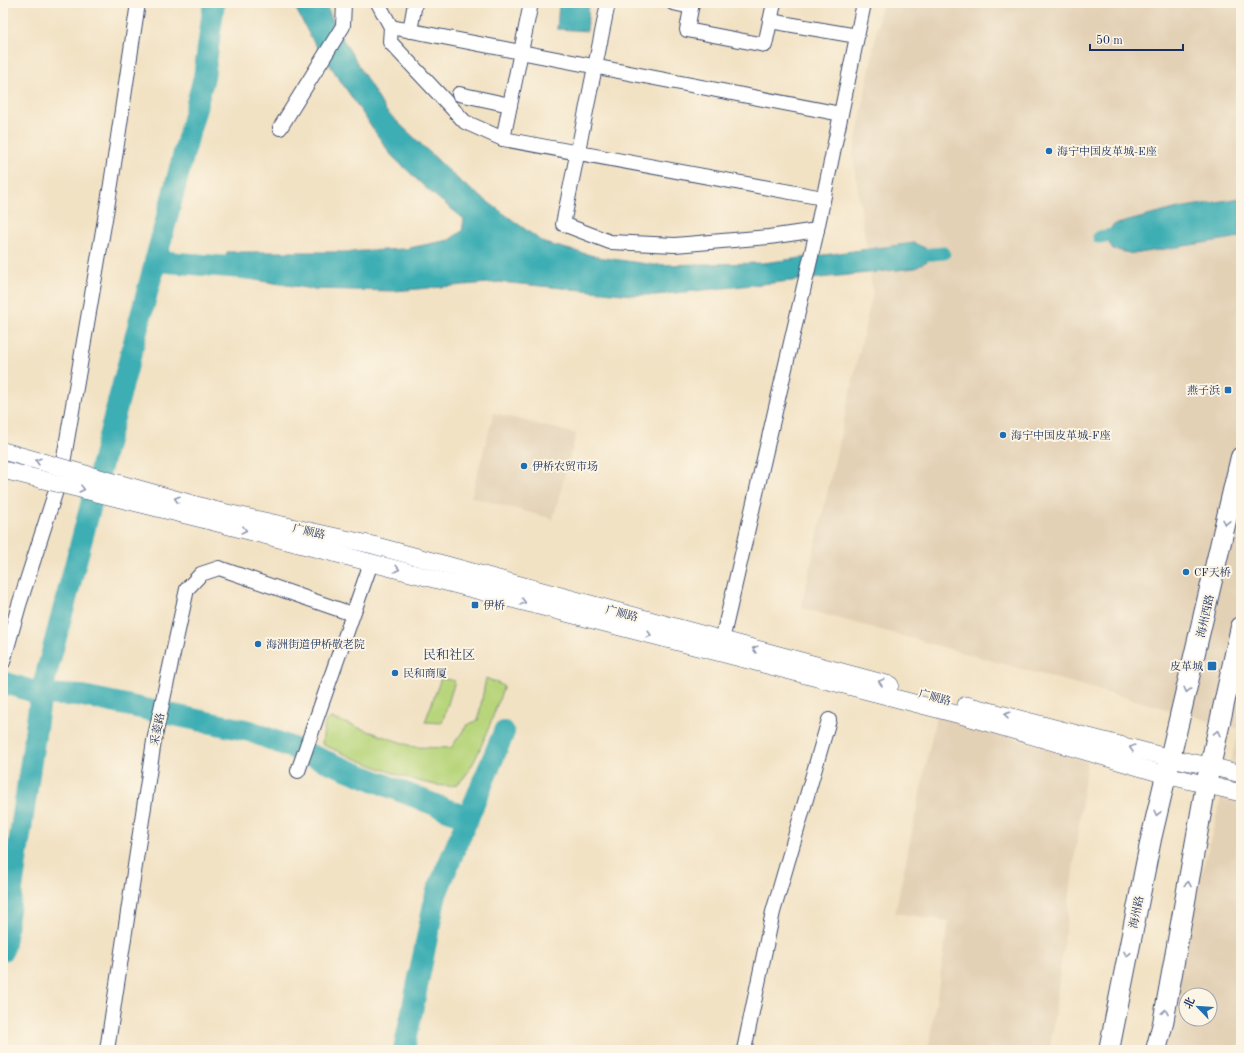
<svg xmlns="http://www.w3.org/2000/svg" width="1244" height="1053" font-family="'Old Standard TT','Noto Serif SC',serif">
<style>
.built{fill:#e3d1b6;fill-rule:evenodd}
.green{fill:#b8d57b;stroke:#6a826c}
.water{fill:#3daeb4;stroke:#2c6e89}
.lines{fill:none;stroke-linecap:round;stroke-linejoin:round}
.canal{stroke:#3daeb4;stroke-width:13}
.river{stroke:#3daeb4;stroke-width:22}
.minor-casing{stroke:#3b4a6d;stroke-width:16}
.major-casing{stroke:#3b4a6d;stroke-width:18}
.highway-casing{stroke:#3b4a6d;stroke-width:22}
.minor{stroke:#fff;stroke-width:14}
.major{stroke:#fff;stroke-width:17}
.highway{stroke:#fff;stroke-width:20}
.major-bridge-casing{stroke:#3b4a6d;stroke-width:18;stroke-linecap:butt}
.major-bridge{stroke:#fff;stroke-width:17}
.oneway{stroke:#8d97ae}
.poi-dot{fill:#1f6fb2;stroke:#fcf5e5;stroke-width:1.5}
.labels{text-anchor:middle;stroke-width:4;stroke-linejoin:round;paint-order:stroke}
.poi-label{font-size:11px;fill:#1b2f5e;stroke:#fcf5e5;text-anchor:start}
.street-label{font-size:11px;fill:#1b2f5e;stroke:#fcf5e5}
.quarter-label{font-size:13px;fill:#1b2f5e;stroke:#fcf5e5}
</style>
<rect width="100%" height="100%" fill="#fcf5e5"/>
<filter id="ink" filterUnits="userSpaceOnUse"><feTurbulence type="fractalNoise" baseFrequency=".025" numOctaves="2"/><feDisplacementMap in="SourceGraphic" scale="8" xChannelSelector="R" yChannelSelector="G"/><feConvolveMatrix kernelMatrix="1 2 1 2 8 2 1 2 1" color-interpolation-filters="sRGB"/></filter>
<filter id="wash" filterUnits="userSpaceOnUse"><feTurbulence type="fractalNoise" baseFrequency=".012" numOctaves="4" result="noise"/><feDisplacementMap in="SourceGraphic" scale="16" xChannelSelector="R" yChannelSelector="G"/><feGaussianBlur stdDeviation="0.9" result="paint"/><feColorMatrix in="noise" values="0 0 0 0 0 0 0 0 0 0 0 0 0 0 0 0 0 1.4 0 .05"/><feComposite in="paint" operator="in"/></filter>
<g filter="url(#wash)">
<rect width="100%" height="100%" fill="#f2e2c4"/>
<g class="built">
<path d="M882 3H1241V1050H1156L1239 729 801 608 873 292 853 157ZM1186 995H1210V1019H1186Z"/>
<polygon points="494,413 576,434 553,519 471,497"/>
<polygon points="937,712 1087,762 1050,1050 928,1050 949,921 895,913"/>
</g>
<g class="green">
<polygon points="441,678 455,681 442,723 425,722"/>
<path d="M486 678 504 686C496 706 474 778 455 785 434 793 345 755 322 744L325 722 331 718 414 747 451 748 467 725 478 720Z"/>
</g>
<g class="water">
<polygon points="293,3 325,3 336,28 386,111 462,183 544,243 598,257 654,265 763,263 914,243 938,254 916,268 656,295 633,295 500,282 394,291 312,289 223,275 227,252 345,252 404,249 449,240 462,231 464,219 428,190 391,155 310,36"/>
<polygon points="559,3 589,3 587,31 557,29"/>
<polygon points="1241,198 1241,237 1133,254 1113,249 1105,237 1113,225 1178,208"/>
</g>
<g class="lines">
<g class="canal">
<polyline points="1099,237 1120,234"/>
<polyline points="921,255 944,253"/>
</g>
<g class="river">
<polyline points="155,261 254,269"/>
<polyline points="3,682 41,694 83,696 250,731 468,818"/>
<polyline points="3,950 41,694 204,77 214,3"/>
<polyline points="404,1050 436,894 504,732"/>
</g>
</g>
</g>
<g filter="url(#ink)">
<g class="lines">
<defs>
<g id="minor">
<polyline points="378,3 391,27 390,42 465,122 503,139 823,198"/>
<polyline points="608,3 563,224 610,242 675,245 769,237 817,230"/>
<polyline points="673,3 691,7"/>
<polyline points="692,3 687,30 765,45 774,3"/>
<polyline points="770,21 857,36"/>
<polyline points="391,27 841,114"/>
<polyline points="410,31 415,3"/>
<polyline points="459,94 510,105"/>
<polyline points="280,128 343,26 344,3"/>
<polyline points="503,139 531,3"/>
<polyline points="720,649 815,239 864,3"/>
<polyline points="3,662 19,605 61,475 111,184 138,3"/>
<polyline points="298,771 371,563"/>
<polyline points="107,1050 154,741 187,589 201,574 219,568 352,614"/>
<polyline points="744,1050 773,912 829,720"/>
</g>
<g id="major">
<polyline points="214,510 373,545 890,685"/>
<polyline points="206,520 968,717 1166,775 1241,793"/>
<polyline points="966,705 1170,758 1210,766 1241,774"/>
</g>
<g id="highway">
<polyline points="1109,1050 1151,839 1241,457"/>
<polyline points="1156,1050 1163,1023 1206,785 1241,627"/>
</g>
</defs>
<use href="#minor" class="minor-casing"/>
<use href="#major" class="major-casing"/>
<use href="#highway" class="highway-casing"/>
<use href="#minor" class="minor"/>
<use href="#major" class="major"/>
<use href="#highway" class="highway"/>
<defs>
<g id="major-bridge">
<polyline points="3,451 214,510"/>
<polyline points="3,470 206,520"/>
</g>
</defs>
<use href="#major-bridge" class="major-bridge-casing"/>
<use href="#major-bridge" class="major-bridge"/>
</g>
<defs><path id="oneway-chevron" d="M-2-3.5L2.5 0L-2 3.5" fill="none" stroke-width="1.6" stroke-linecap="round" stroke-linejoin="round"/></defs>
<g class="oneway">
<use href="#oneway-chevron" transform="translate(38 461) rotate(-164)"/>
<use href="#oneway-chevron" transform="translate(82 489) rotate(14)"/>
<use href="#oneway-chevron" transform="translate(177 499) rotate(-164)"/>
<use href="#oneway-chevron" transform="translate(1226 522) rotate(103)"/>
<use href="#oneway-chevron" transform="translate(244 530) rotate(14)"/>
<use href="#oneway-chevron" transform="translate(397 569) rotate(14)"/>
<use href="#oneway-chevron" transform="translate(523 602) rotate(15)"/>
<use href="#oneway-chevron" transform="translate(649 635) rotate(15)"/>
<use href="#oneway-chevron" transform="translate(755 649) rotate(-165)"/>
<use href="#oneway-chevron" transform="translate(881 682) rotate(-165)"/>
<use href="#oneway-chevron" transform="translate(1187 690) rotate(104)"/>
<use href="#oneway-chevron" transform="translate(1007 715) rotate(-165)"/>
<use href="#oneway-chevron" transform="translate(1217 733) rotate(-77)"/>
<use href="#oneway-chevron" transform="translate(1132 748) rotate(-165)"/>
<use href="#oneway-chevron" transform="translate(1157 813) rotate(103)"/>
<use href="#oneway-chevron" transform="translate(1188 884) rotate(-80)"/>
<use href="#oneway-chevron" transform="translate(1127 954) rotate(101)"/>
<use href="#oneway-chevron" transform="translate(1165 1012) rotate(-80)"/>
</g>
</g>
<g class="poi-dot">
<circle cx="1049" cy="151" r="4"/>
<rect x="1224" y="386" width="8" height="8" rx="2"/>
<circle cx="1003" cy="435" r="4"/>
<circle cx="524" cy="466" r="4"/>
<circle cx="1186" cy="572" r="4"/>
<rect x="471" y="601" width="8" height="8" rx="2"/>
<circle cx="258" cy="644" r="4"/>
<rect x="1207" y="661" width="10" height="10" rx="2"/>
<circle cx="395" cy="673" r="4"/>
</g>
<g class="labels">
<g class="poi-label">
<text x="1057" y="155">海宁中国皮革城-E座</text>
<text x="1220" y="394" text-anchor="end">燕子浜</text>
<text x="1011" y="439">海宁中国皮革城-F座</text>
<text x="532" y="470">伊桥农贸市场</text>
<text x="1194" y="576">CF天桥</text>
<text x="483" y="609">伊桥</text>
<text x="266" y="648">海洲街道伊桥敬老院</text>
<text x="1203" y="670" text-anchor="end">皮革城</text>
<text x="403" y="677">民和商厦</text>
</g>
<g class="street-label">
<text transform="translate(309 531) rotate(13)" y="4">广顺路</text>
<text transform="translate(622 613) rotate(15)" y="4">广顺路</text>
<text transform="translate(1205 616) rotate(-77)" y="4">海州西路</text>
<text transform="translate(935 697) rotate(15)" y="4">广顺路</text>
<text transform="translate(157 729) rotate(-78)" y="4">采菱路</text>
<text transform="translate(1136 912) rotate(-78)" y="4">海州路</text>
</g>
<g class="quarter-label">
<text x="449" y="659">民和社区</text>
</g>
</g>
<rect width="1244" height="1053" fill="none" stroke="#fcf5e5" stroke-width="16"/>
<g transform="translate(1198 1007) rotate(295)"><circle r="19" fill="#fcf5e5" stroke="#a2a6af"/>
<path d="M0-3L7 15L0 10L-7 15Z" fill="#1f6fb2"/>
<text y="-6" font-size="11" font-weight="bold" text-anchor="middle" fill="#1b2f5e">北</text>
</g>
<path d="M1090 44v6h93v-6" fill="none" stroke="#1b2f5e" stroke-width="2"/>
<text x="1096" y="44" font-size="12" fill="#1b2f5e" stroke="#fcf5e5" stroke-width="3" paint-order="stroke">50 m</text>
</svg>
